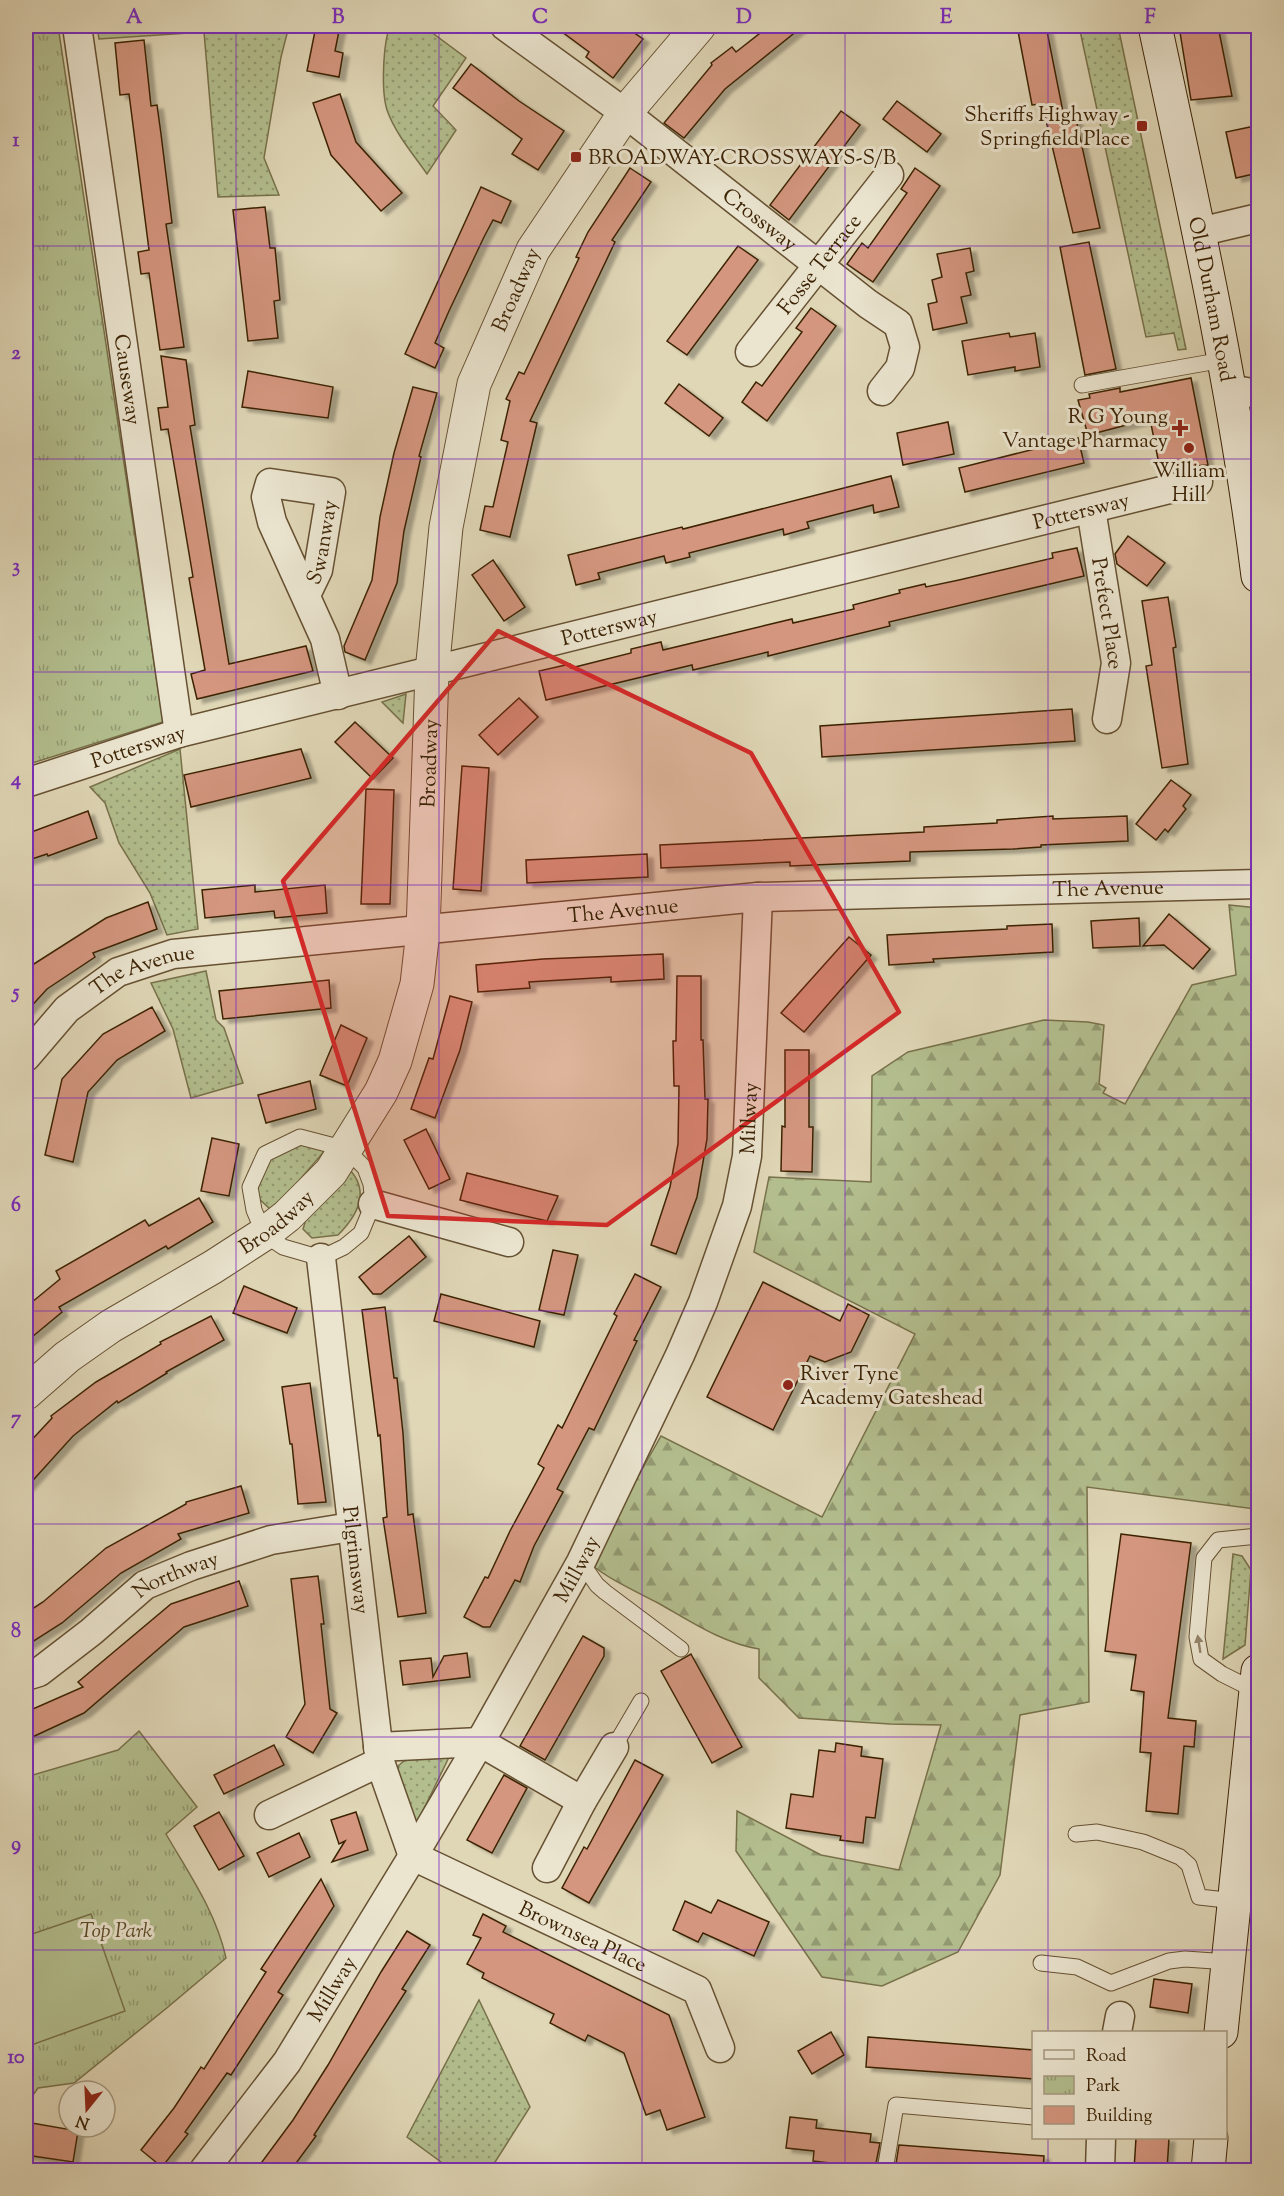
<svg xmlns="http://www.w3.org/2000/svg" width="1284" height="2196" font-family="'Sorts Mill Goudy',serif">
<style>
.grass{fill:url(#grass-dots);stroke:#78714a;stroke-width:1.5}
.forest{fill:url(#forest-firs);stroke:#78714a;stroke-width:1.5}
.park{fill:url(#park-tufts);stroke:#78714a;stroke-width:1.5}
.pitch{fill:#b3be8e;stroke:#78714a;stroke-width:1.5}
.building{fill:#d4967f;stroke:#3d2406;stroke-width:1.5;filter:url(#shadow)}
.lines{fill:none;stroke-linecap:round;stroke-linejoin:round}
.service-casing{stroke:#665132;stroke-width:17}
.minor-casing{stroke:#665132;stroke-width:31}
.tertiary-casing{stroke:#665132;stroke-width:35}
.secondary-casing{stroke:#3d2406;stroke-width:35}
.service{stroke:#ebe5d0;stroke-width:15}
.minor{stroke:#ebe5d0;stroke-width:28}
.tertiary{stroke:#ebe5d0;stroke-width:33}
.secondary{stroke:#ebe5d0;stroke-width:33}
.oneway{fill:#94846b}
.marked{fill:#d62828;fill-opacity:0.2;stroke:#d62828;stroke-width:4.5;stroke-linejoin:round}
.grid{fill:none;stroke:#7b2cbf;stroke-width:1.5;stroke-opacity:0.55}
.poi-dot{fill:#8f2418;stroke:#ebe5d0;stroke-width:2}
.labels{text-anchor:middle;stroke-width:6;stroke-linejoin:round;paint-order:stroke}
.poi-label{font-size:21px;fill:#3d2406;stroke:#ebe5d0;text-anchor:end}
.street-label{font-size:21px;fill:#3d2406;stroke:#ebe5d0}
.park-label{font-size:21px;font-style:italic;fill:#5a4a28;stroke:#ebe5d0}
.neatline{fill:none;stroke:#7b2cbf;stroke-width:2}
.grid-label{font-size:20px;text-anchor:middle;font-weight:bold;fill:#7b2cbf}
</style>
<defs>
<pattern id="grass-dots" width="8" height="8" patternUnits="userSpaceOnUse" patternTransform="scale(1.5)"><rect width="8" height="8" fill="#b3be8e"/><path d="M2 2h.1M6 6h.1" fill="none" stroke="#939a72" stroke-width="1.8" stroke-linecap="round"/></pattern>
<pattern id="forest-firs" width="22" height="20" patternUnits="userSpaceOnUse" patternTransform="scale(1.5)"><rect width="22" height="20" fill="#b3be8e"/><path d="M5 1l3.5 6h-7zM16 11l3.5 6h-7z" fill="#939a72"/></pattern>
<pattern id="park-tufts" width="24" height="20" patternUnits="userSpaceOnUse" patternTransform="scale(1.5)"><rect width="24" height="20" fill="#b3be8e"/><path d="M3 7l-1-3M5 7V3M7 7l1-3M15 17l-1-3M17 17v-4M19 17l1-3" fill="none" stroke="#939a72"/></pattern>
<filter id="shadow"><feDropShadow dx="6" dy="4" stdDeviation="1.5" flood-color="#0004"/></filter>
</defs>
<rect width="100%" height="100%" fill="#e0d7b7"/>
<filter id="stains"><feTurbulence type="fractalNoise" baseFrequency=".00333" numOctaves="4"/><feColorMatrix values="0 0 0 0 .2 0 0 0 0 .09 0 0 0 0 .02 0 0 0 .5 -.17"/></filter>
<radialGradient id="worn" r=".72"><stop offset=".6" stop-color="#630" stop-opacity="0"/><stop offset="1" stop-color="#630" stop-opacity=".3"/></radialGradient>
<g class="grass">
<polygon points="97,26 289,26 281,57 264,158 279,195 218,197 204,32 99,39"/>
<path d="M390 26H423L466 58 433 106 456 130 427 174C413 154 395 133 387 110 381 91 383 44 390 26Z"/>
<polygon points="1079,26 1118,26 1186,349 1178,350 1174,333 1146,337"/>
<polygon points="406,694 403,723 382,702"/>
<polygon points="180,749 198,929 167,935 150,893 119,843 105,803 90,787"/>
<polygon points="206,971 216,1020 224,1028 243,1083 191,1098 173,1029 151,983"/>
<path d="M310 1144 327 1148 285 1197 270 1209 256 1196C264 1160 271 1147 310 1144Z"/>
<path d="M349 1169C371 1192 357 1216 338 1235L312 1238 303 1229 306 1219Z"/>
<polygon points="1233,1554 1242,1556 1251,1570 1245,1645 1223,1659"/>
<polygon points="453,1749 418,1821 410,1819 398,1779 398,1766 410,1756"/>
<polygon points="479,2000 530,2107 490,2170 452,2170 407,2137"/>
</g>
<path class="forest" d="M1229 905 1258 908V1476L1255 1509 1087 1487 1089 1702 1020 1715 1000 1875 958 1952 882 1986 822 1977 736 1851 737 1811 821 1855 899 1870 941 1725 890 1724 799 1718 759 1678V1649C722 1643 690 1621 658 1603 635 1591 610 1580 589 1563L661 1436 822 1517 915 1334 754 1252 769 1177 871 1182 872 1076 908 1052 1044 1020 1088 1022 1104 1025 1099 1084 1106 1088 1103 1093 1125 1104 1192 985 1236 975Z"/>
<g class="park">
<polygon points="26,26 58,26 163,722 26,765"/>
<path d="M139 1731 197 1807 166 1834C189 1874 216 1912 226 1958L168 2007 74 2083 38 2088 26 2105V1777L118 1750Z"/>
</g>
<polygon class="pitch" points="91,1914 125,2011 26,2047 26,1936"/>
<g class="building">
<polygon points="316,26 340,26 335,51 343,53 339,77 307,71"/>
<polygon points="554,26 624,26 643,39 613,78 586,57 589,52"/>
<polygon points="769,26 803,26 725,89 684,138 664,123 712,65 711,63 732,47 736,52"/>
<polygon points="1017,26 1046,26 1063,112 1074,110 1100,228 1073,233 1042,104 1032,105"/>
<polygon points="1179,26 1218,26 1232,96 1191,100"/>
<polygon points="144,40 151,106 157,105 161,134 172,223 166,224 184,347 160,350 149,273 141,274 138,252 149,250 129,94 120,95 115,43"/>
<polygon points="471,64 519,101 564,131 538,170 512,154 522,139 453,88"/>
<polygon points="340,94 356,142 402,193 381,211 331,155 313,103"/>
<polygon points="897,101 941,134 927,152 883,119"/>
<polygon points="841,111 860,125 789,220 770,205"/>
<polygon points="1255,126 1258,143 1258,173 1236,178 1226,132"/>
<polygon points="630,168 651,182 612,240 615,242 530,421 537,423 510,537 480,530 485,506 493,507 508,442 501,440 510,401 506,399 519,372 524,374 579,258 576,257 588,232"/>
<polygon points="915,168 940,186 873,282 847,264 862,243 868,248 907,193 901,189"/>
<polygon points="481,187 511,201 501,223 493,220 484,237 449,311 435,343 444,348 435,368 405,354"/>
<polygon points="265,207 270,248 275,248 280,300 274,301 278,338 248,341 233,210"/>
<polygon points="1089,242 1116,369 1085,375 1060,247"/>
<polygon points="738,246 758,260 687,355 667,341"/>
<polygon points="970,248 974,271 966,273 971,295 961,297 967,323 933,330 928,304 937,302 932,280 942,277 937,254"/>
<polygon points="811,308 836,326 767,421 742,402 756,382 762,386 802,332 796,328"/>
<polygon points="1009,333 1010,337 1035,333 1040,367 1015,371 1015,367 968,375 962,341"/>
<polygon points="161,356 186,360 195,425 190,426 229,664 306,646 313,671 197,699 191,674 205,670 189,578 193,577 168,429 161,430 158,408 168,407"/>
<polygon points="248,371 333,387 328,418 242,407"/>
<polygon points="1191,378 1208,465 1194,466 1161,474 1150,419 1088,435 1078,400 1090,398 1089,394 1120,388 1120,392"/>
<polygon points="679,384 723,418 709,436 665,403"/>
<polygon points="413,387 437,393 419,456 421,457 404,531 397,583 365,660 345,652 344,646 372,580 380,517 394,453"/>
<polygon points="948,422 954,454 903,465 897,433"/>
<polygon points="1078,438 1084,463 965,492 959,468"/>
<polygon points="891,476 899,507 874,513 873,505 807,522 809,528 784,535 783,529 689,553 690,557 666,563 664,556 598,573 600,579 576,585 568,555 682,527 683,529"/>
<polygon points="1128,536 1165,563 1147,586 1117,564 1115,554"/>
<polygon points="1077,548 1084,576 889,622 890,626 768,656 768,652 693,670 692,665 546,700 539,671 570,664 571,668 631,653 631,649 661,642 663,650 792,619 793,623 854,609 853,605 900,593 899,590 925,584 926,587 959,580 1053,558 1052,553"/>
<polygon points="493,560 525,607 504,621 472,575"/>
<polygon points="1168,597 1176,647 1173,648 1188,764 1162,768 1146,666 1152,665 1142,601"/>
<polygon points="519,698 538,717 498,755 479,735"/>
<polygon points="1072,709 1075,741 822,757 820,726"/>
<polygon points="355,722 393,758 373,779 335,742"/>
<polygon points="301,749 311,778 191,807 184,775"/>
<polygon points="462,766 489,768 481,891 453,889"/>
<polygon points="1171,780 1191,795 1183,806 1186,809 1168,832 1165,829 1156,840 1136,824"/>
<polygon points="366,789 394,790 390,904 361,904"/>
<polygon points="88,811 97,838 48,856 47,854 26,861 26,834"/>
<polygon points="1053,816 1053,819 1127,816 1128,841 1041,845 1041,847 1013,849 910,852 910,861 790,866 790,862 661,868 660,845 924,832 924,827 997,823 997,820"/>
<polygon points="647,854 648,877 527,883 526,860"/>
<polygon points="255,885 255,892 325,885 327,913 275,918 274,911 205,918 202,890"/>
<polygon points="148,902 157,929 93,953 95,957 47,989 26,1012 26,969 106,918"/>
<polygon points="1169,914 1210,949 1193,969 1164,945 1143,946"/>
<polygon points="1139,918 1140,946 1093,948 1091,921"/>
<polygon points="1052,924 1053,952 933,959 934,962 889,965 887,935 1007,929 1007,926"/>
<polygon points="849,937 871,955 804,1032 781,1013"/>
<polygon points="663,954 664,979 611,982 611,977 529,982 530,988 478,992 476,965 543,959"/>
<polygon points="677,976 701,976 701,1040 703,1040 705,1099 708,1099 707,1139 697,1197 676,1254 651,1245 670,1187 678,1144 679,1086 674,1086 673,1041 676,1041"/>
<polygon points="329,980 331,1008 223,1019 219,991"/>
<polygon points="450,996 472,1002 460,1050 435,1118 411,1109 429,1058 433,1059"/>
<polygon points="152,1007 165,1031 117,1060 88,1092 73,1162 45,1155 62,1079 103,1034"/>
<polygon points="341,1025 367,1038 347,1086 320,1075"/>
<polygon points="785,1050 809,1050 809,1127 813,1127 812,1172 781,1171 782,1126 785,1127"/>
<polygon points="310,1081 316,1109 266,1123 258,1095"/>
<polygon points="426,1129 450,1179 429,1189 404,1140"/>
<polygon points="212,1138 239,1144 229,1196 201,1191"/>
<polygon points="467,1173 546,1193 558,1196 547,1221 503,1211 460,1200"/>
<polygon points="199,1198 213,1222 168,1249 166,1246 59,1307 62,1312 26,1342 26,1307 60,1279 56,1271 145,1220 149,1226"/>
<polygon points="409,1236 426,1257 381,1294 373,1294 359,1277"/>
<polygon points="553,1250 578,1255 564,1315 539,1310"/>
<polygon points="635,1274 661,1287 634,1340 637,1341 594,1430 589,1428 557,1489 563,1492 534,1546 520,1582 515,1580 490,1627 483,1627 464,1617 485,1577 488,1578 510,1531 544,1468 538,1464 558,1425 562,1428 617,1316 614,1314"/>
<polygon points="763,1282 840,1321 848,1304 869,1315 851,1352 825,1362 810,1356 773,1430 707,1397"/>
<polygon points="244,1286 297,1308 287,1333 233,1313"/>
<polygon points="441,1294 540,1321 534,1347 434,1321"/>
<polygon points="385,1307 394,1378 397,1378 403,1433 408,1515 413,1514 426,1613 398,1617 383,1518 387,1517 380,1435 378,1436 362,1310"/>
<polygon points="211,1316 224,1340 166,1372 167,1373 118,1403 117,1401 73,1436 26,1488 26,1446 52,1418 51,1416 96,1382 161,1344 160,1342"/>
<polygon points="310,1383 326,1502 298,1504 292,1444 290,1444 282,1387"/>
<polygon points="241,1486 249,1513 178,1534 181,1539 121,1573 62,1623 26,1646 26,1613 43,1602 106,1548 186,1504 186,1502"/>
<polygon points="1121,1534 1191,1543 1168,1718 1196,1721 1194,1747 1184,1746 1178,1814 1146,1811 1151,1753 1140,1752 1144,1692 1131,1690 1136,1655 1105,1651"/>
<polygon points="318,1576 324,1624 321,1624 330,1709 337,1713 313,1753 286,1737 305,1704 291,1579"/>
<polygon points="239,1581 248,1606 184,1627 84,1713 26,1740 26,1712 83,1687 78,1682 171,1604"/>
<polygon points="583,1636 604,1648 604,1656 545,1760 520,1746"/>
<polygon points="467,1653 470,1677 403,1685 400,1661 431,1658 433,1677 444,1656"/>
<polygon points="691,1654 742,1747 712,1763 661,1671"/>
<polygon points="836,1743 862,1747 861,1756 883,1759 875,1818 866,1817 863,1843 840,1840 841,1836 786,1828 791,1794 813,1797 819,1750 835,1752"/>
<polygon points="274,1745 284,1765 224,1794 214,1775"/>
<polygon points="635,1760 663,1775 589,1903 562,1888 584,1847 587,1849"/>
<polygon points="504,1775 527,1788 492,1853 467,1840"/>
<polygon points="219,1812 244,1856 219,1870 194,1826"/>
<polygon points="356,1812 368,1850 332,1862 345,1841 339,1844 331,1820"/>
<polygon points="299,1833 310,1857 269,1877 257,1853"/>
<polygon points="321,1879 334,1906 278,1992 283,1995 231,2075 227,2073 185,2132 188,2134 162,2167 141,2150 174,2108 201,2067 204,2069 266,1972 261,1969"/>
<polygon points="718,1900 769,1922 754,1956 703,1933 698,1942 673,1930 685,1901 711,1913"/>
<polygon points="483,1914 506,1926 503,1932 669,2015 705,2117 667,2130 660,2110 646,2115 624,2053 588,2035 585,2041 550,2023 554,2014 482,1978 484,1973 467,1964 481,1938 473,1935"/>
<polygon points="407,1931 430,1945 402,1989 406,1991 314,2135 316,2136 291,2170 256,2170 293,2120 328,2065 381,1972"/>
<polygon points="1154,1979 1192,1984 1188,2013 1150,2007"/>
<polygon points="831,2032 844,2055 812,2074 798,2051"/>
<polygon points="868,2037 1034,2050 1034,2079 866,2067"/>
<polygon points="790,2117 817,2120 816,2128 871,2134 870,2142 880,2143 875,2168 813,2161 814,2151 786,2148"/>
<polygon points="26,2122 78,2131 73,2162 26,2155"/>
<polygon points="1136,2138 1169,2138 1167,2170 1134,2170"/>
<polygon points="899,2145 1044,2156 1043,2170 895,2170"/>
</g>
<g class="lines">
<defs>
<g id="service">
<polyline points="1082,385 1223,360"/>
<polygon points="300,1137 346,1149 365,1168 371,1184 373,1204 361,1233 344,1247 321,1258 283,1247 264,1234 254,1210 250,1187 265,1154"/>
<polyline points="581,1562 597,1585 605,1592 681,1649"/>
<polyline points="1256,1691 1222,1674 1201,1659 1197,1637 1204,1558 1218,1540 1258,1536"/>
<polyline points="614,1747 641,1701"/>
<polyline points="1076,1834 1097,1832 1143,1842 1180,1857 1189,1865 1199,1897 1235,1901"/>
<polyline points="1041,1963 1077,1967 1111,1983 1169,1961 1185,1959 1229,1962"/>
<polyline points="885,2170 896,2105 1034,2117"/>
</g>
<g id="minor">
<path id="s1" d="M77 26 179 733"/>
<path id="s2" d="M505 26 625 113 868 304 898 324 905 347 900 368 882 391"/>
<polyline points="1199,232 1258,218"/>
<path id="s3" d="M750 352 889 175"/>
<polyline points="1229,389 1258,394"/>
<path id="s4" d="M1091 509 1116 663 1107 719"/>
<path id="s5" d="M306 595 318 570 331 492 270 483 266 497 272 522 325 639 338 695"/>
<path id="s6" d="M26 783 179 733 1198 482"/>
<path id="s7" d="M26 1057 67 1009 118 972 173 954 758 897 1258 884"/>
<polyline points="373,1204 509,1242"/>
<path id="s8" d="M321 1258 380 1762 413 1856 697 1990 720 2048"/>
<path id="s9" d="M26 1676 39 1672 91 1632 145 1585 191 1566 271 1540 351 1527"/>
<polyline points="378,1747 480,1742 582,1801"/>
<polyline points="269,1815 380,1762"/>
<polyline points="547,1868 582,1801 614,1747"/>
<polyline points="1117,2032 1120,2016"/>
<path id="s10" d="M204 2170 287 2062 413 1856 480 1742 581 1562 680 1355 703 1302 737 1206 747 1156 758 897"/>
<polyline points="1100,2170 1101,2138"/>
</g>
<g id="tertiary">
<path id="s11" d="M26 1393 67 1357 111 1326 213 1267 264 1234 287 1216 331 1172 381 1092 395 1061 417 984 423 931 432 672 446 527 474 384 533 250 625 113 699 26"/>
</g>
<g id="secondary">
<path id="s12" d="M1155 26C1194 208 1235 391 1258 576"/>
<polyline points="1221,2032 1258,1671"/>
<polyline points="1208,2170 1211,2138"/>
</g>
</defs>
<use href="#service" class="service-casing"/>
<use href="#minor" class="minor-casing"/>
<use href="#tertiary" class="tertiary-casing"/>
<use href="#secondary" class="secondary-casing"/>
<use href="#service" class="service"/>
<use href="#minor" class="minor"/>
<use href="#tertiary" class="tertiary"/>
<use href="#secondary" class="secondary"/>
</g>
<defs><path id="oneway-solid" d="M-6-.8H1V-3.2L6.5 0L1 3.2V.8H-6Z" transform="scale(1.5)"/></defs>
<use class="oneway" href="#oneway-solid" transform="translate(1199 1644) rotate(-99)"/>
<path class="marked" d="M498 631 751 753 899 1012 607 1225 388 1216 283 881Z"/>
<path class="grid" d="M236 26V2170M439 26V2170M642 26V2170M845 26V2170M1048 26V2032M26 246H1258M26 459H1258M26 672H1258M26 885H1258M26 1098H1258M26 1311H1258M26 1524H1258M26 1737H1258M26 1950H1258M1048 2138V2170"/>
<g class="poi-dot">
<rect x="1136" y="120" width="12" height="12" rx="3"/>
<rect x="570" y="151" width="12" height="12" rx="3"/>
<path d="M1177 419h6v6h6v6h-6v6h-6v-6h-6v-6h6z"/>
<circle cx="1189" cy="448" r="6"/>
<circle cx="788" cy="1385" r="6"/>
</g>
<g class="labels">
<g class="poi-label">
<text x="1130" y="121">Sheriffs Highway -<tspan x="1130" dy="24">Springfield Place</tspan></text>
<text x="588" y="164" text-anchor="start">BROADWAY-CROSSWAYS-S/B</text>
<text x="1168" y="423">R G Young<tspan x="1168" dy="24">Vantage Pharmacy</tspan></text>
<text x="1189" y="477" text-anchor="middle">William<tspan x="1189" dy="24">Hill</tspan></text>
<text x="800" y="1380" text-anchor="start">River Tyne<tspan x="800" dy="24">Academy Gateshead</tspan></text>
</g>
<g class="street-label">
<text dy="7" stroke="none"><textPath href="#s2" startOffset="320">Crossway</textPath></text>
<text dy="7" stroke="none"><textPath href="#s3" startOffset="112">Fosse Terrace</textPath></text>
<text dy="7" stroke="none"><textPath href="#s11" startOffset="1294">Broadway</textPath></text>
<text dy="7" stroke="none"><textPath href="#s12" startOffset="279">Old Durham Road</textPath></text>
<text dy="7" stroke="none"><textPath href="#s1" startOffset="357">Causeway</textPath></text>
<text dy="7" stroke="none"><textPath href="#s6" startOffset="1090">Pottersway</textPath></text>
<text dy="7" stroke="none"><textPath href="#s5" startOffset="56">Swanway</textPath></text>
<text dy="7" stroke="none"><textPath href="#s4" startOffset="106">Prefect Place</textPath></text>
<text dy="7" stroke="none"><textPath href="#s6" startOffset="604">Pottersway</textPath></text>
<text dy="7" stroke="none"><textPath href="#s6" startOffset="118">Pottersway</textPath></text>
<text dy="7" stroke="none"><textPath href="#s11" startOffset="808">Broadway</textPath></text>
<text dy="7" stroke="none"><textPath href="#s7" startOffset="1122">The Avenue</textPath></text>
<text dy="7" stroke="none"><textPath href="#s7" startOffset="636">The Avenue</textPath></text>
<text dy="7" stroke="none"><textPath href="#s7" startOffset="150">The Avenue</textPath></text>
<text dy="7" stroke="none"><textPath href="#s10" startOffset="1194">Millway</textPath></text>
<text dy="7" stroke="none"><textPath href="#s11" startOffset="304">Broadway</textPath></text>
<text dy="7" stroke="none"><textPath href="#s8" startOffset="304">Pilgrimsway</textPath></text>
<text dy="7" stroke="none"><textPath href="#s10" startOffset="708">Millway</textPath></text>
<text dy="7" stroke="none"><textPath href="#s9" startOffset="183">Northway</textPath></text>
<text dy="7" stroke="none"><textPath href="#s8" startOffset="795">Brownsea Place</textPath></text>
<text dy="7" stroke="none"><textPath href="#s10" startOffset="222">Millway</textPath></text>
</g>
<g class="park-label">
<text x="116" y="1937">Top Park</text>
</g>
</g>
<rect width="1284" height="2196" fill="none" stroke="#e0d7b7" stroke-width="66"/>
<rect x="1032" y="2031" width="195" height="108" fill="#ebe5d0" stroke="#a5987f" stroke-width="1.5"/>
<rect x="1044" y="2050" width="30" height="9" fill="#ebe5d0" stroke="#a5987f" stroke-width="1.5"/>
<text x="1086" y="2061" font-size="18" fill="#3d2406">Road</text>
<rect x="1044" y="2076" width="30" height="18" fill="url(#park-tufts)" stroke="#a5987f" stroke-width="1.5"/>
<text x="1086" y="2091" font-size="18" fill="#3d2406">Park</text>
<rect x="1044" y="2106" width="30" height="18" fill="#d4967f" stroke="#a5987f" stroke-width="1.5"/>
<text x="1086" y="2121" font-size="18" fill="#3d2406">Building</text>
<g transform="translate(87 2109) rotate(198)"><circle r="28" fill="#ebe5d0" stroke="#a5987f" stroke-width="1.5"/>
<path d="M0-4.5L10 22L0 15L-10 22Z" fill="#8f2418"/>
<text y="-9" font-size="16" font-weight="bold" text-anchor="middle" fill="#3d2406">N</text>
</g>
<rect x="33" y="33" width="1218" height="2130" class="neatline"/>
<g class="grid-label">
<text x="134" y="23">A</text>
<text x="338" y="23">B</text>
<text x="540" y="23">C</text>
<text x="744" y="23">D</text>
<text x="946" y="23">E</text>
<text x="1150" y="23">F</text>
<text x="16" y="146">1</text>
<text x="16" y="359">2</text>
<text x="16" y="572">3</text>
<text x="16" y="785">4</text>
<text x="16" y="998">5</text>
<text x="16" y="1211">6</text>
<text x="16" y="1424">7</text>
<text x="16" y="1637">8</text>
<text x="16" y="1850">9</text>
<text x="16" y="2063">10</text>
</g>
<rect width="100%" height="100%" filter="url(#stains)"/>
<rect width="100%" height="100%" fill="url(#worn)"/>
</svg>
